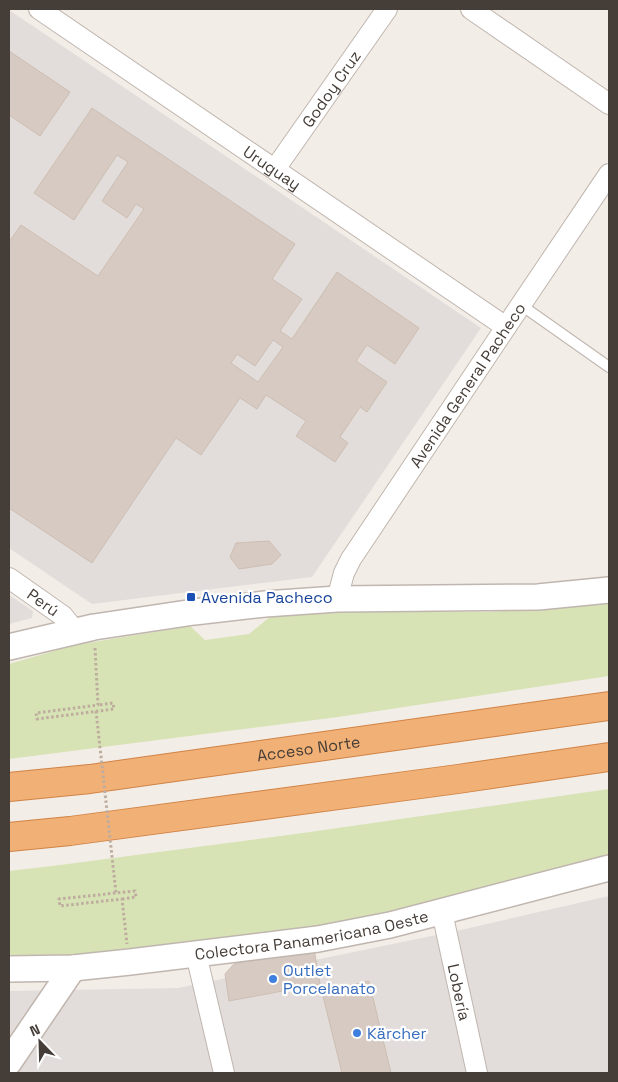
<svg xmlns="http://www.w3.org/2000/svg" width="618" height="1082" font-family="'Space Grotesk',sans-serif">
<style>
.industrial{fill:#e2ddda}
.green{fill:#d7e3b5}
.building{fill:#d6cac2;stroke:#cdbeb2;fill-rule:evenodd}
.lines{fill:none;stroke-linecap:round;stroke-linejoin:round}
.service-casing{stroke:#c0b6af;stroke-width:12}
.minor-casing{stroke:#c0b6af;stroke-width:22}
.tertiary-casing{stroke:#c0b6af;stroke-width:28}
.motorway-casing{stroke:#d08345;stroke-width:30}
.path{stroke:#bead9e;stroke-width:3;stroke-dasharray:2.5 2.5;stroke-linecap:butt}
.service{stroke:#fff;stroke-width:10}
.minor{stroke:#fff;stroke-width:20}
.tertiary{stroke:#fff;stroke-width:25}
.motorway{stroke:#f1b075;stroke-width:28}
.path-bridge{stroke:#bead9e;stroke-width:3;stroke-dasharray:2.5 2.5;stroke-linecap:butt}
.transit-dot{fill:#1a4fb4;stroke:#fff;stroke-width:2}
.shop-dot{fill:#3f7fe0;stroke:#fff;stroke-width:2}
.labels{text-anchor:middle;stroke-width:4.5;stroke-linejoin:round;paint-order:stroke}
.street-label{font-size:16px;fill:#453d37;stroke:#fff}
.transit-label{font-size:16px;fill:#164399;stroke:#fff;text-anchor:start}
.shop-label{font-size:16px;fill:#366cbe;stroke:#fff;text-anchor:start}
</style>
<rect width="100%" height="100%" fill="#f3ede8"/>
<g class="industrial">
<polygon points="9,10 481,328 312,577 92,604 9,548"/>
<polygon points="9,595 33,611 32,618 9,624"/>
<polygon points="609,896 609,1073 9,1073 9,991 178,988 456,931"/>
</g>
<g class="green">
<polygon points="609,604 609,676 338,717 9,759 9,664 75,645 190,626 205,640 249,634 271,616 322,612 487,612"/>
<polygon points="609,789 609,864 330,931 9,962 9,871 60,865 310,832"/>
</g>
<g class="building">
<polygon points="9,51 70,92 40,136 9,115"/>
<path d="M92 108 295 244 272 279 302 299 280 331 292 339 337 272 419 328 395 364 367 345 356 361 387 382 367 412 360 407 340 437 348 443 335 462 296 436 306 421 266 395 257 409 240 398 201 455 176 438 92 563 9 508V242L21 225 98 276 144 209 136 204 127 218 102 201 128 162 117 155 74 220 34 193ZM273 340 283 347 258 382 231 363 237 354 255 366Z"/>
<polygon points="269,541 281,555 272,564 239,569 230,557 236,543"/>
<polygon points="314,949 320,984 229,1001 225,974 234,964"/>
<polygon points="369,981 391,1073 342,1073 322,992"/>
</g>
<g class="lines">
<defs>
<polyline id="service" points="521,305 609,367"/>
<g id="minor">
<path id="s1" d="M39 9 506 327"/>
<polyline points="471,9 609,104"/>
<path id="s2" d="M275 169 387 9"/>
<path id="s3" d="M9 578 63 616 75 631"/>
<path id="s4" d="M337 599 344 573 351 559 506 327 609 174"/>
<path id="s5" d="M442 912 477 1073"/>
<polyline points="196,954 224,1073"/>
</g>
<g id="tertiary">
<polyline points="9,647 94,627 194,612 265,604 337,599 538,597 609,590"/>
<path id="s6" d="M9 969 73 968 130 962 318 939 390 925 609 868"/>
<polyline points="9,1062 73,968"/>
</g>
<g id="motorway">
<path id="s7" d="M9 787 90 779 609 706"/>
<polyline points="9,837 70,831 458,779 609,757"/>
</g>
</defs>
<use href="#service" class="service-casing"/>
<use href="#minor" class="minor-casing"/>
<use href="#tertiary" class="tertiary-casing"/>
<use href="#motorway" class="motorway-casing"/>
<g class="path">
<polyline points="95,648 98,705 36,713 37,719 114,709 113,703 98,705"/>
<polyline points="122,899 136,897 135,891 59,899 60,906 122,899 127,944"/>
</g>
<use href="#service" class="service"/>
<use href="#minor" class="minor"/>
<use href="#tertiary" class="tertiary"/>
<use href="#motorway" class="motorway"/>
<polyline class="path-bridge" points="96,711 116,893"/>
</g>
<rect class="transit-dot" x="186" y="592" width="10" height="10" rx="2.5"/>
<g class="shop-dot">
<circle cx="273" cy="979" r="5"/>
<circle cx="357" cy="1033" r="5"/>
</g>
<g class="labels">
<g class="street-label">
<text dy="6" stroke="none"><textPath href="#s2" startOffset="98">Godoy Cruz</textPath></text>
<text dy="6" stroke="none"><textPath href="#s1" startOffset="282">Uruguay</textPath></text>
<text dy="6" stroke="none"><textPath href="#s4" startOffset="252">Avenida General Pacheco</textPath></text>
<text dy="6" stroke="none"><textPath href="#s3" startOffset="42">Perú</textPath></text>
<text dy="6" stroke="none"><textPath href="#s7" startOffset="302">Acceso Norte</textPath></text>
<text dy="6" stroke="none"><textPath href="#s6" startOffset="305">Colectora Panamericana Oeste</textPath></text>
<text dy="6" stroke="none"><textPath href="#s5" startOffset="82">Lobería</textPath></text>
</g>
<g class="transit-label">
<text x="201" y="603">Avenida Pacheco</text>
</g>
<g class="shop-label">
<text x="283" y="976">Outlet<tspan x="283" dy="18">Porcelanato</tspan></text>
<text x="367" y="1039">Kärcher</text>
</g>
</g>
<rect width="618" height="1082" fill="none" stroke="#453d37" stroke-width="20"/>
<g transform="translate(40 1042) rotate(337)" stroke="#ffffff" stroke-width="4" paint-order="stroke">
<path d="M0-4L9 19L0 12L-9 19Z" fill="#453d37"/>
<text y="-8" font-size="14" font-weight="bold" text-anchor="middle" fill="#453d37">N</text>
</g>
</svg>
